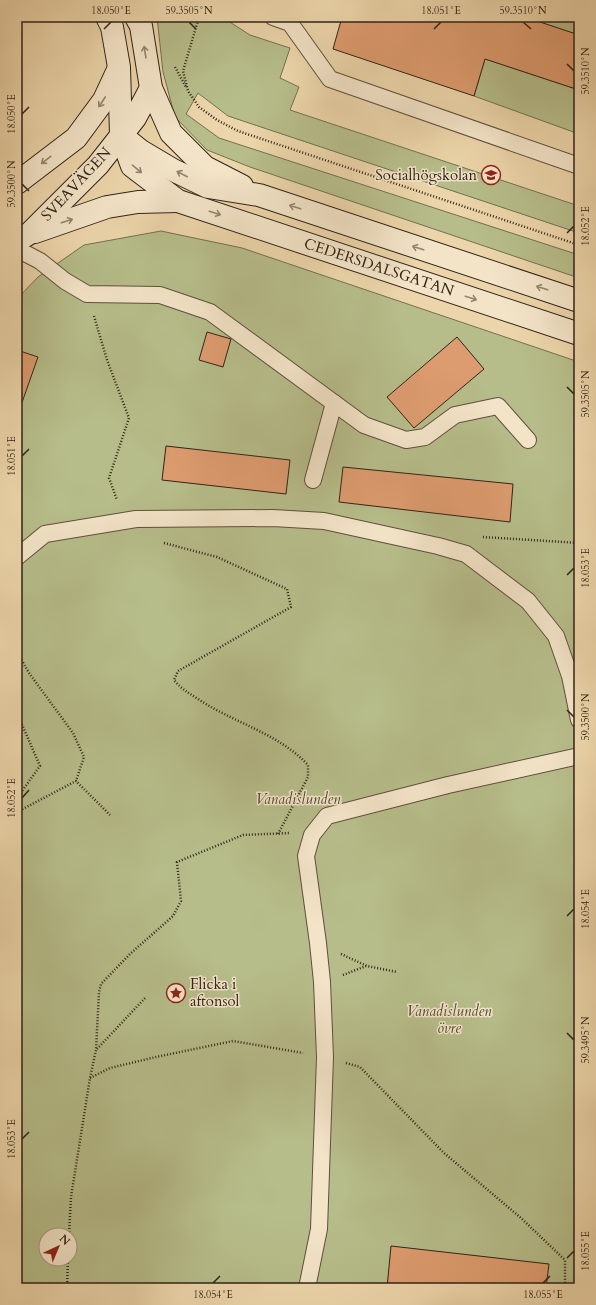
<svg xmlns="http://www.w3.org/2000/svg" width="596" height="1305" font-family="Cardo,serif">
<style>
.green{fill:#b6bd8a;stroke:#737051;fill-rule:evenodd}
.building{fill:#dd9c6f;stroke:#302318}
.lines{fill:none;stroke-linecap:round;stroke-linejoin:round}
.lane-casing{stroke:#5f503c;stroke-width:18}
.secondary-casing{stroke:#302318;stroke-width:24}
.path{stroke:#302318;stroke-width:2.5;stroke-dasharray:1 2;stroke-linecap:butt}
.lane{stroke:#f3e4c8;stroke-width:16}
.secondary{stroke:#f3e4c8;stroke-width:22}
.oneway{stroke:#928470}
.ticks{fill:none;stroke:#302318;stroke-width:1.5}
.labels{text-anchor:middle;stroke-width:3;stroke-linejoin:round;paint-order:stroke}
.poi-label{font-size:15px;fill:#302318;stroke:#f3e4c8;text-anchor:end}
.street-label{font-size:15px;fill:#302318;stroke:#f3e4c8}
.park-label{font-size:15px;font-style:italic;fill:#524a34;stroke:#f3e4c8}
.neatline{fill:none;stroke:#302318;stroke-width:1.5}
.ticks-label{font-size:10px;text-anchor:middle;fill:#302318}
</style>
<rect width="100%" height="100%" fill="#ecd5aa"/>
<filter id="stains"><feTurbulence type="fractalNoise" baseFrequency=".005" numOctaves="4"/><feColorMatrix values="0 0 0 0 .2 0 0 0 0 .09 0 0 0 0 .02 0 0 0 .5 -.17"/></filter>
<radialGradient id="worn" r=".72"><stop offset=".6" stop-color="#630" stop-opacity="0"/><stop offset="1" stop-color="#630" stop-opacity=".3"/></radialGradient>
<g class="green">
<polygon points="157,17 222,17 250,35 290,48 280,78 299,87 290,110 579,206 579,233 228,116 198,93 186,114 219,138 579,255 579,278 250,167 207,150 175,117 163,72"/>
<polygon points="541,17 579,17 579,35 540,22"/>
<polygon points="485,59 579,90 579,134 474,96"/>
<path d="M161 231 242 248 579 362V1288H17V299L38 277 84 245ZM46 1235H70V1259H46Z"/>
</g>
<g class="building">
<polygon points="342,17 541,17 540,22 579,35 579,90 485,59 474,96 333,49"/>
<polygon points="207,332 231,339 223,367 199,360"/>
<polygon points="457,337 484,369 414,428 387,397"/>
<polygon points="17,350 38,357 19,411 17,410"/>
<polygon points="166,446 290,460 286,494 162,480"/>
<polygon points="343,467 513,484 510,522 339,502"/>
<polygon points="391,1246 549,1264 546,1288 387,1288"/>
</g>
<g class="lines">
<defs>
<g id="lane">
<polyline points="273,17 290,23 330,79 579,166"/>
<polyline points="17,249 40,261 65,281 87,294 160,295 210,312 364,425 406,440 425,437 455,415 498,406 528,440"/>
<polyline points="313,480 334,403"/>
<polyline points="17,557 45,534 136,519 273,518 324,521 438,546 466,554 528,601 556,636 570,676 579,720"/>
<polyline points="307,1288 319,1229 325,1057 322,982 318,943 306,856 312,835 327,816 448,785 579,756"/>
</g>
<g id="secondary">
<polyline points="107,17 112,27 119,67 121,135 132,166 178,201 579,334"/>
<polyline points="136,17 141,26 151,88 171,133 205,167 242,186"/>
<polyline points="121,135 141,151 173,170 208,187 259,195 579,301"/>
<polyline points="17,183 76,138 104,100 118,70"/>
<polyline points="35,232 107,207 138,202 178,201"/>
<polyline points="17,241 30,233 98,165 135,118 151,88"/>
</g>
</defs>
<use href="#lane" class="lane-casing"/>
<use href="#secondary" class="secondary-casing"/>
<g class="path">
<polyline points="199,17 183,71 188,91 199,107 217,120 238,131 579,245"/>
<polyline points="175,67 186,87"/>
<polyline points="94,316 107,360 129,418 109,478 117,500"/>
<polyline points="483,537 579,543"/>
<path d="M164 543 217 557 287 589 291 607 178 671 174 680C181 689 189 693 198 699 234 723 278 733 308 765V777L278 834"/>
<polyline points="17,652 29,673 73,733 84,757 76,781"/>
<polyline points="17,713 40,766 17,798"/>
<polyline points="17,812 76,781 110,815"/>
<polyline points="341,954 367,966 397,972"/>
<polyline points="343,975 366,966"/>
<polyline points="97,1049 146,997"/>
<polyline points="346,1063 360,1067 444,1153 521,1218 565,1260 565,1288"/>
<polyline points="90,1078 110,1068 156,1057 233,1041 303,1053"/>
<polyline points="69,1235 71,1197 90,1078 96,1050 99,992 101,984 130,954 173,916 181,901 177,862 243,835 289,833"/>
<polyline points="67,1288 68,1259"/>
</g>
<use href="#lane" class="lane"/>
<use href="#secondary" class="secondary"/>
</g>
<defs><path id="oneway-shaft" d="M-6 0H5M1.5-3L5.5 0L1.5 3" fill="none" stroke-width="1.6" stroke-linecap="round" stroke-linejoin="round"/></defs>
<g class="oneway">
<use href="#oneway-shaft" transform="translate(145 52) rotate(-99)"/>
<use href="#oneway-shaft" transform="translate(102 102) rotate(123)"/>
<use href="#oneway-shaft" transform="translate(46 160) rotate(142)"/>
<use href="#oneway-shaft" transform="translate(137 169) rotate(40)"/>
<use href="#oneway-shaft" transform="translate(182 174) rotate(-153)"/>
<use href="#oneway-shaft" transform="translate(295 207) rotate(-162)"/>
<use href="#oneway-shaft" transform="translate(215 213) rotate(18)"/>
<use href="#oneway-shaft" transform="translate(67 221) rotate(-18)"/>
<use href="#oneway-shaft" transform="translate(418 248) rotate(-162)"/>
<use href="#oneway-shaft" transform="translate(542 288) rotate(-162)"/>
<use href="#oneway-shaft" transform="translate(471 298) rotate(18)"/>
</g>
<path class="ticks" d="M189 22 196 29M523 22 531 29M104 29 111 22M434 29 441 22M567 64 574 71M22 114 29 107M22 184 29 191M567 233 574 226M567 387 574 394M22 456 29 449M567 575 574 568M567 710 574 717M22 798 29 790M567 916 574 909M567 1033 574 1040M22 1139 29 1132M567 1258 574 1251M213 1283 220 1276M543 1283 550 1276"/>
<defs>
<symbol id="university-ring" viewBox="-11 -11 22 22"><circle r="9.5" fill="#f3e4c8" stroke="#8f2418" stroke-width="1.5"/><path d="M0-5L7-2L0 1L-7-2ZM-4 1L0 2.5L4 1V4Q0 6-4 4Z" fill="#8f2418"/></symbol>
<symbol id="sight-ring" viewBox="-11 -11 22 22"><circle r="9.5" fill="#f3e4c8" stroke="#8f2418" stroke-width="1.5"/><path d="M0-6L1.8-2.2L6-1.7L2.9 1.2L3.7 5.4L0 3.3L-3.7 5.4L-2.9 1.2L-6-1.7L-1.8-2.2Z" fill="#8f2418"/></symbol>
</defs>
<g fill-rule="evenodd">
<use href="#university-ring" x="480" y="164" width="22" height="22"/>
<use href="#sight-ring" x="165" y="982" width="22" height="22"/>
</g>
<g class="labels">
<g class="poi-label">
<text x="477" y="180">Socialhögskolan</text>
<text x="190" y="989" text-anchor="start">Flicka i<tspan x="190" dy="17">aftonsol</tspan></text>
</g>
<g class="street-label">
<text transform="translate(76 184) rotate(-47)" y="5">SVEAVÄGEN</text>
<text transform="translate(379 267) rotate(18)" y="5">CEDERSDALSGATAN</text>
</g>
<g class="park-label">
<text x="298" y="804">Vanadislunden</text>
<text x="449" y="1016">Vanadislunden<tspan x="449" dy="17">övre</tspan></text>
</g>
</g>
<rect width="596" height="1305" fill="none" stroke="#ecd5aa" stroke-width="44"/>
<g transform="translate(58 1247) rotate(44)"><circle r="19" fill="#f3e4c8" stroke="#a59782"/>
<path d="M0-3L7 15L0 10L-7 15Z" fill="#8f2418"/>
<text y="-6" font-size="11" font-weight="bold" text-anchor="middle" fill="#302318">N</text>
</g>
<rect x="22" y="22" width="552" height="1261" class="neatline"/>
<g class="ticks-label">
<text x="111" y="14">18.050°E</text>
<text x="189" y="14">59.3505°N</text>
<text x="441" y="14">18.051°E</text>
<text x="523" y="14">59.3510°N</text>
<text transform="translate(585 71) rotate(-90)" y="4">59.3510°N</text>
<text transform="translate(11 114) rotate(-90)" y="4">18.050°E</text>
<text transform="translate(11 184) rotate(-90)" y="4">59.3500°N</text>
<text transform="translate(585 226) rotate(-90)" y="4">18.052°E</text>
<text transform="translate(585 394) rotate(-90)" y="4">59.3505°N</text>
<text transform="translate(11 456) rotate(-90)" y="4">18.051°E</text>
<text transform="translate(585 568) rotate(-90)" y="4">18.053°E</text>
<text transform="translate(585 717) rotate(-90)" y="4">59.3500°N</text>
<text transform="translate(11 798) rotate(-90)" y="4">18.052°E</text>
<text transform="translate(585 909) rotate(-90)" y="4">18.054°E</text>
<text transform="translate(585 1040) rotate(-90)" y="4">59.3495°N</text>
<text transform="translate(11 1139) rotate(-90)" y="4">18.053°E</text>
<text transform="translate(585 1251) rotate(-90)" y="4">18.055°E</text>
<text x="213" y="1298">18.054°E</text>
<text x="543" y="1298">18.055°E</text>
</g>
<rect width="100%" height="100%" filter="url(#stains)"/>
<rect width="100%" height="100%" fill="url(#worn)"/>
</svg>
